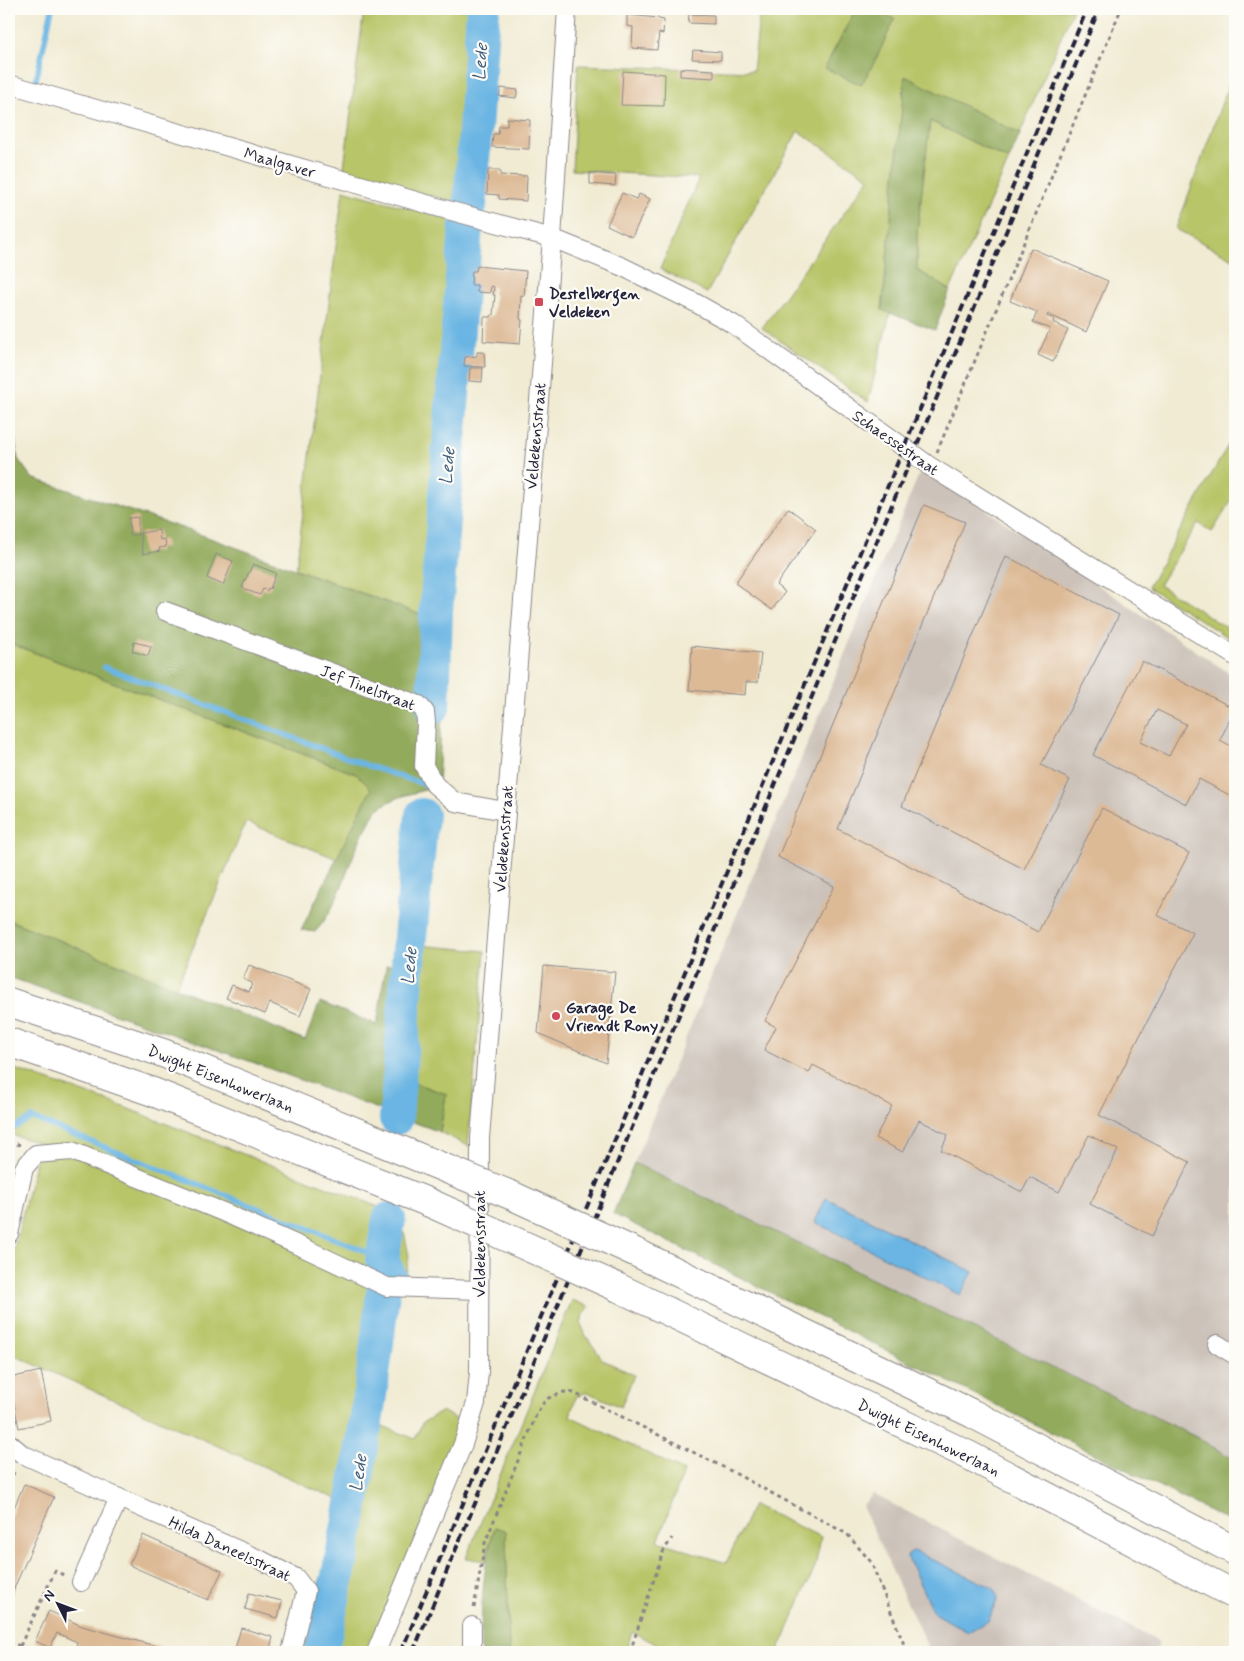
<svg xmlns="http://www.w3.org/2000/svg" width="1244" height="1661" font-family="Mynerve,sans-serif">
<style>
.industrial{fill:#ccc2b9}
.green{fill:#b8c567;stroke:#6d7451}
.forest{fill:#92aa5c;stroke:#5a664c}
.water{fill:#6bb5e3;stroke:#466c8f}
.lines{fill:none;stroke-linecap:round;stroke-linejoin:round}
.stream{stroke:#6bb5e3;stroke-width:5.5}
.river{stroke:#6bb5e3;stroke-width:34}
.building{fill:#ddba96;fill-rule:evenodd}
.minor-casing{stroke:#8a8687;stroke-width:20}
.motorway-casing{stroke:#8a8687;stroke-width:30}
.path{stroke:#8a8687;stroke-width:3;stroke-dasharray:4 4;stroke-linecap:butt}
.minor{stroke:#fff;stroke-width:18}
.motorway{stroke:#fff;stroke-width:28}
.rail{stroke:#22223b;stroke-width:4;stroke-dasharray:8 4;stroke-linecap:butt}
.motorway-bridge-casing{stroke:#8a8687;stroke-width:30;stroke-linecap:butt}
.motorway-bridge{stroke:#fff;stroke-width:28}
.poi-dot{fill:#d1495b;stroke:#fdfcf7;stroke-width:2}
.labels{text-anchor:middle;stroke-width:4.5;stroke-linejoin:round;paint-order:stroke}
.street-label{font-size:16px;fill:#22223b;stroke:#fdfcf7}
.poi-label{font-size:16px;font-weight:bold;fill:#22223b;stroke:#fdfcf7;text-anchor:start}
.water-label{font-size:18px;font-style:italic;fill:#3f5d7e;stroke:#fdfcf7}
</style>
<rect width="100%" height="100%" fill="#fdfcf7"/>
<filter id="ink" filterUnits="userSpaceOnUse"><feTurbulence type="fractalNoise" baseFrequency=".02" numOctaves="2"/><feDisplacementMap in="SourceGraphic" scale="10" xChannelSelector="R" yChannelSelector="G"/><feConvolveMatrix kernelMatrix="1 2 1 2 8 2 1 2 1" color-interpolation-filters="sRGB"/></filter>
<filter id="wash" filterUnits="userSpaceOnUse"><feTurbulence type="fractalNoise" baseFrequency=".0096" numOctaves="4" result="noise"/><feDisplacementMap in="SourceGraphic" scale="20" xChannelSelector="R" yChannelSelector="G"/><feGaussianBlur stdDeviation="1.12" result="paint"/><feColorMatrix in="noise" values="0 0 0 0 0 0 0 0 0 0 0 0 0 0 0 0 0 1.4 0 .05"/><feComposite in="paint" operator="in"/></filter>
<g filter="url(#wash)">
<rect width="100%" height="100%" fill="#f1ebd3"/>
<g class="industrial">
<polygon points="922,467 1235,677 1235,1460 1196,1437 634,1163"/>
<polygon points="873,1494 1159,1642 1156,1652 930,1652 862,1506"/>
</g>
<g class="green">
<polygon points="364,9 491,9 477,207 343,175"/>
<polygon points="760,9 856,9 825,67 895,19 868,9 1073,9 1020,134 905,77 882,310 890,313 868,402 762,328 869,178 798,131 707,293 660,269 699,178 572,170 578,65 753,71"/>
<polygon points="1235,67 1235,260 1176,229"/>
<polygon points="930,121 1009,160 950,290 917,270 917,232"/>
<polygon points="343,190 481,228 446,624 296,569"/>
<polygon points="1235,433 1235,495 1212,532 1198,523 1159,585 1235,633 1235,642 1148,587"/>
<polygon points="9,643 356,774 372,789 337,859 246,822 176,988 9,920"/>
<polygon points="418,945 485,951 468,1146 440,1132 446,1094 402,1079"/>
<polygon points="9,1067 111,1102 381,1208 401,1218 409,1256 405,1280 351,1413 415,1439 422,1423 442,1411 458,1420 459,1432 369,1652 298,1652 312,1600 350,1505 9,1353 9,1270 40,1143 9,1134"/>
<polygon points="572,1300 590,1307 583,1314 581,1324 586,1336 603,1360 634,1375 621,1407 587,1392 576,1397 570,1416 684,1471 658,1541 726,1563 753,1505 821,1537 815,1567 778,1652 672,1652 632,1632 625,1652 509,1652 506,1531 495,1527 487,1551 486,1561 466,1558"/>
</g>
<g class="forest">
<polygon points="856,9 868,9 895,19 875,61 861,85 825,68"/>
<polygon points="905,76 1020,134 1009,160 930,121 917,232 917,270 950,290 935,330 882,310"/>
<path d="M9 403 18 459 32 478 188 530 446 624 438 787C418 792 393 796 377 810 373 814 370 822 367 827 347 860 342 904 315 932L301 930 371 789 356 774 9 643Z"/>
<polygon points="9,920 305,1040 320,1002 377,1025 386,965 415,965 402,1079 446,1094 440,1132 249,1061 9,977"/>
<polygon points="634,1163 1196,1437 1235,1460 1235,1524 613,1214"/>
<path d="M495 1527 506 1531 509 1652H481C481 1609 482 1568 495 1527Z"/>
</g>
<g class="water">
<polygon points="826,1198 973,1272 960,1295 815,1222"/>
<polygon points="914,1551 993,1588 998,1598 988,1621 968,1632 933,1612 907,1556"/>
</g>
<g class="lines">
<g class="stream">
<polyline points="36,80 52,9"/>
<polyline points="104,667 369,766 426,785"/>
<polyline points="12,1129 32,1118 360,1249 382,1260"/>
</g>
<g class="river">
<polyline points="470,205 483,9"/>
<polyline points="433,707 436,612 466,226"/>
<polyline points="396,1118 410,937 422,815"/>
<polyline points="389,1219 382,1260 390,1277"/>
<path d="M321 1652C349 1534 370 1414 383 1292"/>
</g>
</g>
<g id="blocks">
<g class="building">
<polygon points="689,14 714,15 714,24 688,23"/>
<polygon points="627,15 659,18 659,19 664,20 663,34 659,33 657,50 632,48 633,27 627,26"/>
<polygon points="693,50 721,52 721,60 692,59"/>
<polygon points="680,68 714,70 714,78 680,76"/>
<polygon points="623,71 665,74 664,106 621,105"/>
<polygon points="501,88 518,90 516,98 499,96"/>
<polygon points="507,118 530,120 529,149 492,147 493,134 498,134 499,126 507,126"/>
<polygon points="488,170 500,170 500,175 527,176 526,201 499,199 499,195 487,194"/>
<polygon points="590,173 616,175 615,186 590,184"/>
<polygon points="622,193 636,199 639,194 650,199 632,237 607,225"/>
<polygon points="1031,248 1108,281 1086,332 1048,314 1047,316 1054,319 1053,322 1068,330 1053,362 1038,355 1050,329 1033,322 1037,312 1010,301"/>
<polygon points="477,266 526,271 524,296 521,295 520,319 522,320 520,344 483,341 484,317 491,317 491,315 493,315 495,295 493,295 494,287 491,286 490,293 477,292 477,285 471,285 472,271 476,271"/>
<polygon points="477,352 484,352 485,367 464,366 465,357 477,356"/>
<polygon points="470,368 483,368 482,382 469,381"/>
<polygon points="924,505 965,522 838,829 1038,932 1102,808 1189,853 1157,915 1193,933 1099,1115 1190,1162 1152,1236 1090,1204 1118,1150 1089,1135 1059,1192 1030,1177 1022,1192 941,1150 948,1135 919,1120 903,1152 875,1138 892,1106 813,1065 809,1073 764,1050 776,1027 765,1021 834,886 778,857"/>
<polygon points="788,508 816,529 776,585 785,592 772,610 735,583"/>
<polygon points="138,517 138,535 130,535 129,518"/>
<polygon points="159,530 160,540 165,539 166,547 159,548 160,551 143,554 140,533"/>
<polygon points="216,554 233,561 223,585 207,578"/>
<polygon points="1006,556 1119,615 1041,765 1070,780 1024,869 902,806"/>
<polygon points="253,564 276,573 270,589 268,588 267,591 263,589 260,595 246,590 242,587"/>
<polygon points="134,642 151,646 148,656 132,651"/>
<polygon points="692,646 761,653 758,682 746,682 745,695 689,690"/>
<path d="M1142 661 1235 709 1220 740 1235 748V798L1199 779 1186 804 1093 755ZM1157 710 1186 724 1169 756 1140 742Z"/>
<polygon points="249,965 311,989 300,1016 270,1003 265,1014 226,998 232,985 249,992 252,983 243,979"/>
<polygon points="544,966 615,972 606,1063 538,1033"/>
<polygon points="41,1371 51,1421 19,1428 9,1378"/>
<polygon points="24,1484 54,1497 9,1600 9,1520"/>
<polygon points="143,1535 222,1571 208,1600 129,1565"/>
<polygon points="249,1593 282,1601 278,1618 245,1609"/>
<polygon points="49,1611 82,1626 163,1648 162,1652 75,1652 77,1642 57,1633 50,1648 35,1641"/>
<polygon points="241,1628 273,1637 269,1652 234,1652"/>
</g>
</g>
</g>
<g filter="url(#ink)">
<use href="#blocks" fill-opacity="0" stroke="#8a8687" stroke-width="1"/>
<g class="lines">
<defs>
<g id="minor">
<polyline points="9,84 444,209 552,238 623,267 694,302 733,324 931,467 1235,656"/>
<polyline points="165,611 419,705 425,712 426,722 424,766 435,785 455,802 505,811"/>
<polyline points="9,1234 24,1168 36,1154 72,1151 223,1212 302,1247 387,1287 479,1290"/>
<polyline points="1217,1344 1235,1355"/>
<polyline points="9,1443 22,1454 119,1498 261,1560 296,1578 306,1591 291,1652"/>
<polyline points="81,1582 119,1498"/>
<polyline points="472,1626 472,1652"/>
<polyline points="376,1652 463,1444 476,1403 479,1372 480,1138 552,238 567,9"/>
</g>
<g id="motorway">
<polyline points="9,1002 163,1053 430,1162"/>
<polyline points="9,1042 153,1092 430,1203"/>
<polyline points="635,1252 973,1414 1235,1551"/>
<polyline points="619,1288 968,1455 1235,1595"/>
</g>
</defs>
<use href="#minor" class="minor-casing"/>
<use href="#motorway" class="motorway-casing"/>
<g class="path">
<polyline points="937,452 1121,9"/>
<polyline points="9,1141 20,1145"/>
<polyline points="9,1483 15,1470"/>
<polyline points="474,1608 485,1543 537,1413 546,1399 564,1392 574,1393 729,1470 847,1534 871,1562 907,1652"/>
<polyline points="9,1641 33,1652"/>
<polyline points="20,1646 55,1571 66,1576"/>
<polyline points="630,1652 663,1552 672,1538"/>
</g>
<use href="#minor" class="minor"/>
<use href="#motorway" class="motorway"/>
<g class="rail">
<polyline points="401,1652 1087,9"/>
<polyline points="413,1652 1099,9"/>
</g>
<defs>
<g id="motorway-bridge">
<polyline points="430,1162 513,1196 635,1252"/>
<polyline points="430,1203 619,1288"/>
</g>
</defs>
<use href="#motorway-bridge" class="motorway-bridge-casing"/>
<use href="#motorway-bridge" class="motorway-bridge"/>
</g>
</g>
<g class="poi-dot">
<rect x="534" y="297" width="10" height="10" rx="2.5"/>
<circle cx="556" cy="1016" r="5"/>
</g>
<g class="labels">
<g class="street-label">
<text transform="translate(280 162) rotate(16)" y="6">Maalgaver</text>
<text transform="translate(535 436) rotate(-85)" y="6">Veldekensstraat</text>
<text transform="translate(896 442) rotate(35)" y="6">Schaessestraat</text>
<text transform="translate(368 687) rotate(21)" y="6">Jef Tinelstraat</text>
<text transform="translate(503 839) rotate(-86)" y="6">Veldekensstraat</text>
<text transform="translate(221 1078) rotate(22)" y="6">Dwight Eisenhowerlaan</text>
<text transform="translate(479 1244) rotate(-90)" y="6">Veldekensstraat</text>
<text transform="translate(929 1437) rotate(26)" y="6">Dwight Eisenhowerlaan</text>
<text transform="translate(230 1548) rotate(25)" y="6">Hilda Daneelsstraat</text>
</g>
<g class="poi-label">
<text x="549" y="299">Destelbergen<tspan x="549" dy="18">Veldeken</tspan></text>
<text x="566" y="1013">Garage De<tspan x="566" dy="18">Vriendt Rony</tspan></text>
</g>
<g class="water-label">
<text transform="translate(480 62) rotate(-86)" y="6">Lede</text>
<text transform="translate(447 466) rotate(-85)" y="6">Lede</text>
<text transform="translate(409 966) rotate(-85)" y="6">Lede</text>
<text transform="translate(358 1473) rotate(-82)" y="6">Lede</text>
</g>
</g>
<rect width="1244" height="1661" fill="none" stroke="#fdfcf7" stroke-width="30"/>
<g transform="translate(58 1604) rotate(312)" stroke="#fdfcf7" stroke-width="4" paint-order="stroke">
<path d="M0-4L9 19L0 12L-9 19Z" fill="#22223b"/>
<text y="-8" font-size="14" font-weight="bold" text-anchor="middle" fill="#22223b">N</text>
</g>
</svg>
